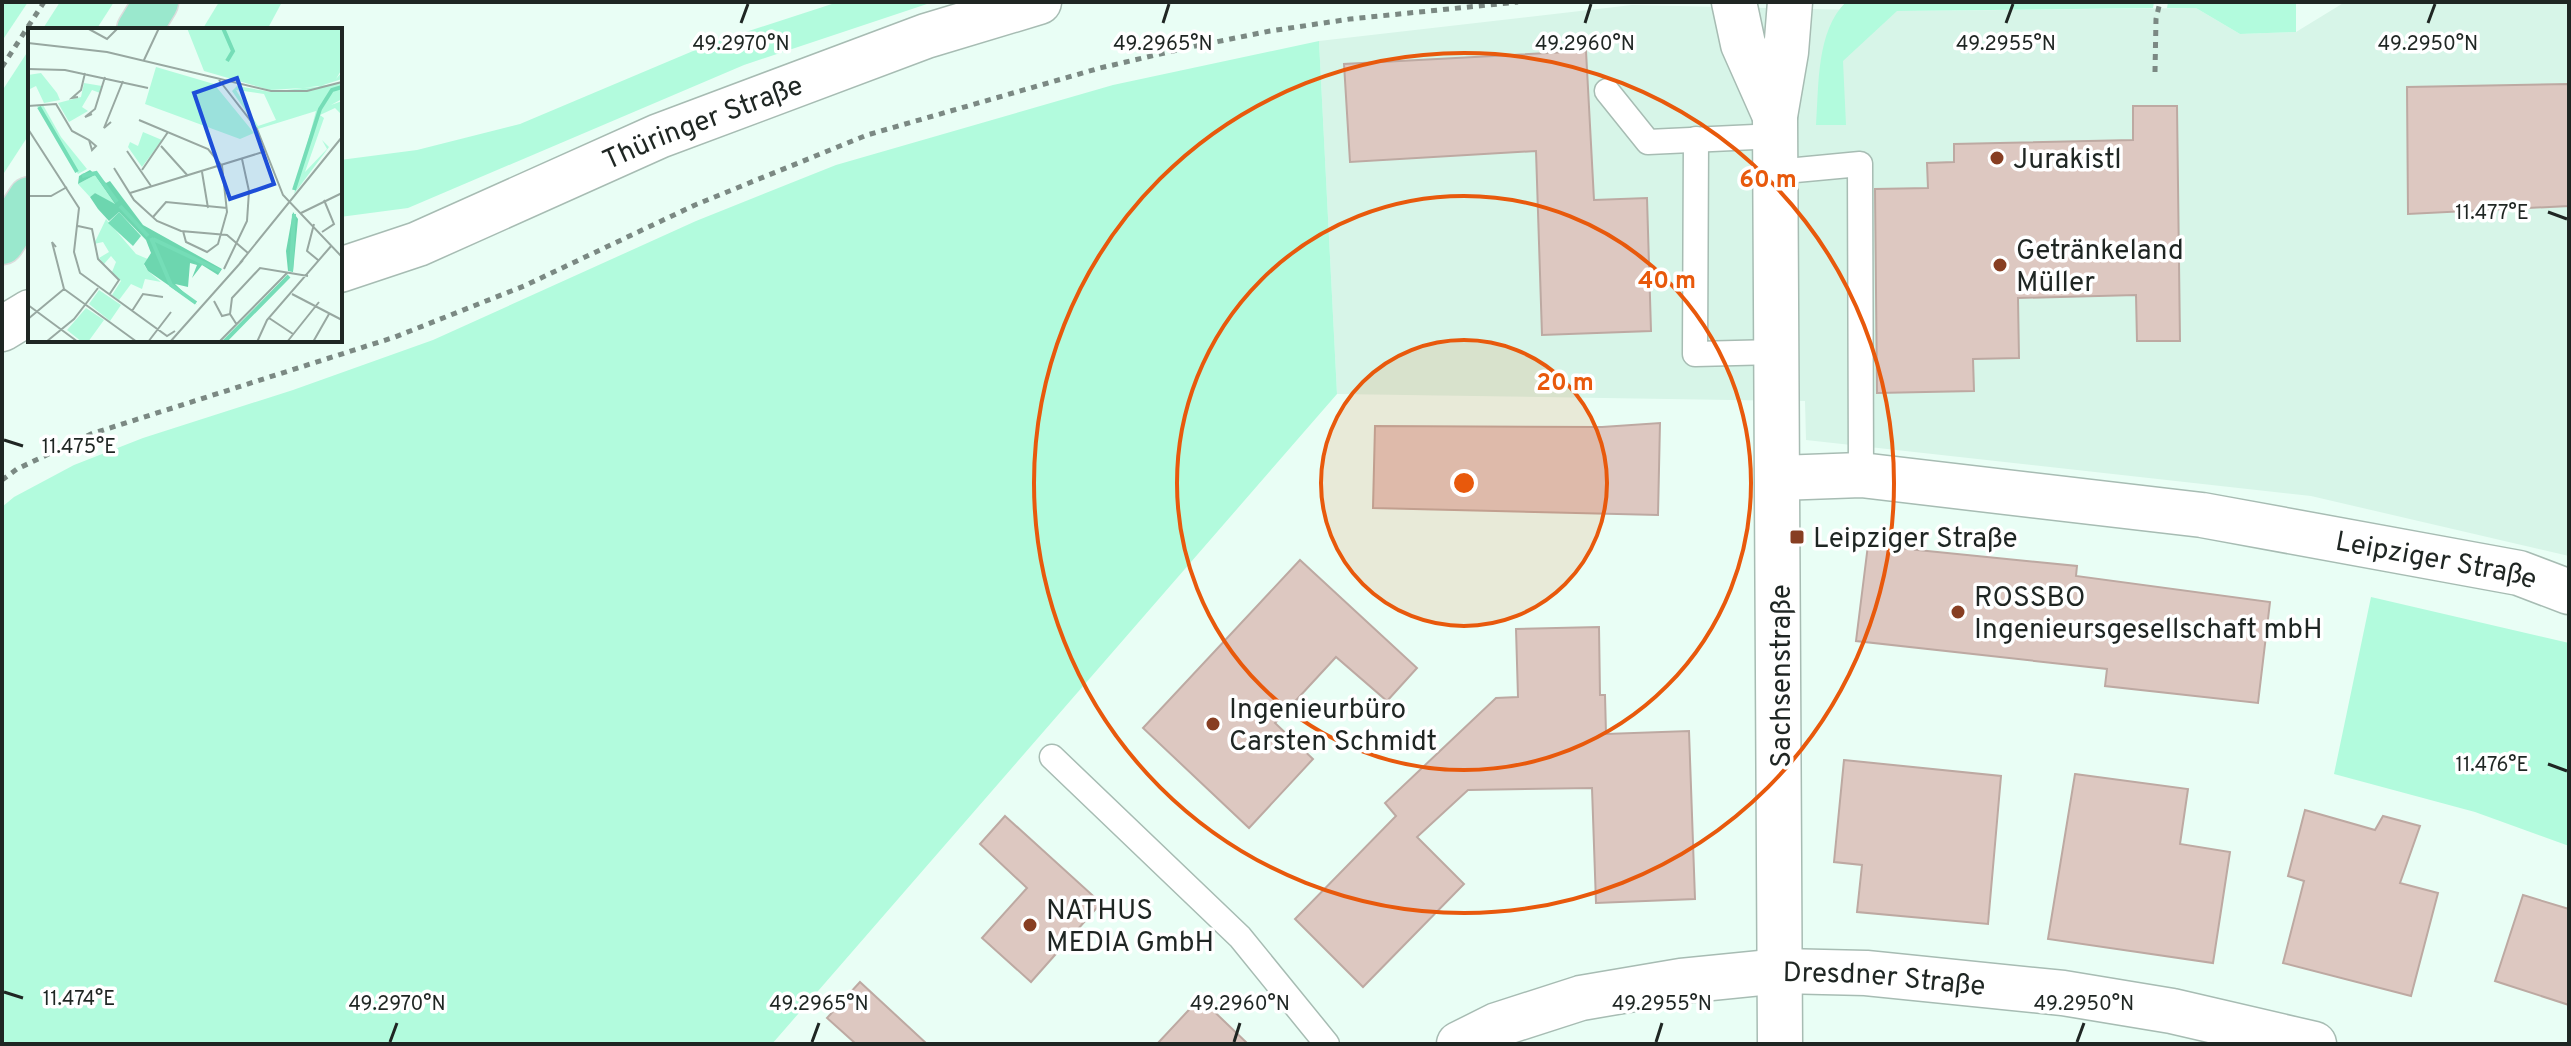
<svg xmlns="http://www.w3.org/2000/svg" width="2571" height="1046" font-family="Overpass,sans-serif">
<style>
.built{fill:#d7f5e8}
.green{fill:#b2fbdd}
.building{fill:#ddc8c1;stroke:#bda9a2;stroke-width:2}
.lines{fill:none;stroke-linecap:round;stroke-linejoin:round}
.service-casing{stroke:#a7bcb3;stroke-width:27}
.minor-casing{stroke:#a7bcb3;stroke-width:47}
.tertiary-casing{stroke:#a7bcb3;stroke-width:47}
.primary-casing{stroke:#dbdcdc;stroke-width:47}
.path{stroke:#7b8983;stroke-width:5;stroke-dasharray:6 6;stroke-linecap:butt}
.service{stroke:#fff;stroke-width:24}
.minor{stroke:#fff;stroke-width:44}
.tertiary{stroke:#fff;stroke-width:44}
.primary{stroke:#9ae8cd;stroke-width:44}
.ticks{fill:none;stroke:#1f2623;stroke-width:3}
.ring{fill:none;stroke:#e8590c;stroke-width:4}
.poi-dot{fill:#873e22;stroke:#fff;stroke-width:3}
.labels{text-anchor:middle;stroke-width:7;stroke-linejoin:round;paint-order:stroke}
.street-label{font-size:28px;fill:#1f2623;stroke:#fff}
.poi-label{font-size:28px;fill:#1f2623;stroke:#fff;text-anchor:start}
.inset-river{fill:none;stroke:#75ddb7;stroke-width:4}
.inset-road{fill:none;stroke:#98a8a1;stroke-width:2}
.view{fill:#1d4ed8;fill-opacity:0.15;stroke:#1d4ed8;stroke-width:4}
.inset-edge{fill:none;stroke:#1f2623;stroke-width:4}
.ticks-label{font-size:20px;text-anchor:middle;fill:#1f2623;stroke:#fff;stroke-width:7;stroke-linejoin:round;paint-order:stroke}
.centre{fill:#e8590c;stroke:#fff;stroke-width:4}
.ring-label{font-size:24px;text-anchor:middle;font-weight:bold;fill:#e8590c;stroke:#fff;stroke-width:7;stroke-linejoin:round;paint-order:stroke}
</style>
<rect width="100%" height="100%" fill="#e9fef5"/>
<polygon class="built" points="2345,2 2569,2 2569,556 2311,496 1806,440 1805,401 1337,394 1319,41 1632,5 1897,11 2196,8 2240,34 2296,32"/>
<g class="green">
<polygon points="2,2 28,2 2,41"/>
<polygon points="60,2 114,2 96,30 42,30"/>
<polygon points="219,2 282,2 267,30 202,30"/>
<polygon points="838,2 933,2 744,65 408,208 340,217 340,160 417,150 520,124 712,43"/>
<path d="M1846 2H2154L2153 8 1897 11 1843 61 1846 125H1816C1819 86 1816 31 1846 2Z"/>
<polygon points="2168,2 2296,2 2296,32 2240,34 2196,8 2167,8"/>
<polygon points="1319,41 1337,394 772,1044 2,1044 2,507 14,497 74,465 143,438 293,390 433,340 696,221 836,165 1113,85"/>
<polygon points="30,48 30,133 2,176 2,91"/>
<polygon points="2371,597 2569,643 2569,846 2475,812 2334,774"/>
</g>
<g class="building">
<polygon points="1586,51 1594,200 1647,198 1651,331 1542,335 1536,151 1350,162 1344,64"/>
<polygon points="2569,84 2569,206 2408,214 2407,87"/>
<polygon points="2133,106 2177,106 2180,341 2137,341 2136,295 2018,298 2019,358 1973,359 1974,391 1877,393 1875,189 1928,188 1927,163 1954,162 1954,144 2133,140"/>
<polygon points="1660,423 1658,515 1373,508 1375,426 1602,427"/>
<polygon points="1868,545 2077,566 2076,576 2270,602 2258,703 2105,686 2107,669 1856,641"/>
<polygon points="1300,560 1417,668 1387,701 1336,657 1275,723 1313,759 1249,828 1143,728"/>
<polygon points="1599,627 1600,695 1605,695 1606,734 1689,731 1695,899 1596,903 1592,788 1468,790 1417,837 1464,884 1363,987 1295,919 1396,816 1385,803 1496,698 1518,697 1516,629"/>
<polygon points="1844,760 2001,776 1988,924 1857,912 1862,865 1834,862"/>
<polygon points="2075,774 2188,789 2180,844 2230,852 2213,963 2048,939"/>
<polygon points="2305,810 2375,830 2383,816 2420,826 2400,883 2438,893 2411,996 2283,963 2304,881 2288,876"/>
<polygon points="1005,816 1101,903 1031,982 982,938 1027,888 980,844"/>
<polygon points="2523,895 2569,909 2569,1005 2495,981"/>
<polygon points="860,982 927,1044 856,1044 827,1018"/>
<polygon points="1200,998 1248,1044 1157,1044"/>
</g>
<g class="lines">
<defs>
<g id="service">
<polyline points="1607,91 1648,142 1776,136"/>
<polyline points="1696,139 1695,354 1776,352"/>
<polyline points="1776,172 1860,164 1861,475"/>
<polyline points="1052,757 1240,937 1327,1044"/>
</g>
<g id="minor">
<polyline points="1734,2 1743,44 1775,116"/>
<path id="s1" d="M1779 478 1861 475 2202 515 2519 573 2569 592"/>
<path id="s2" d="M1459 1044 1497 1025 1581 998 1681 981 1781 971 1866 973 2063 993 2172 1011 2314 1044"/>
<polyline points="1780,1044 1775,116 1786,52 1790,2"/>
</g>
<g id="tertiary">
<path id="s3" d="M340 270 418 244 659 136 926 36 1039 2"/>
<polyline points="2,329 30,312"/>
</g>
<g id="primary">
<polyline points="139,30 156,2"/>
<polyline points="2,242 30,199"/>
</g>
</defs>
<use href="#service" class="service-casing"/>
<use href="#minor" class="minor-casing"/>
<use href="#tertiary" class="tertiary-casing"/>
<use href="#primary" class="primary-casing"/>
<g class="path">
<polyline points="2,67 44,2"/>
<polyline points="2155,72 2156,19 2160,2"/>
<polyline points="2,480 17,469 91,434 395,337 524,286 695,205 867,135 1100,68 1186,48 1270,31 1350,19 1518,2"/>
</g>
<use href="#service" class="service"/>
<use href="#minor" class="minor"/>
<use href="#tertiary" class="tertiary"/>
<use href="#primary" class="primary"/>
</g>
<path class="ticks" d="M741 23 748 4M1163 23 1169 4M1585 23 1591 4M2006 23 2013 4M2428 23 2435 4M2548 212 2567 219M4 440 23 446M2548 764 2567 771M4 992 23 998M390 1042 397 1023M812 1042 819 1023M1234 1042 1240 1023M1656 1042 1662 1023M2077 1042 2084 1023"/>
<circle cx="1464" cy="483" r="143" fill="#e8590c" fill-opacity=".12"/>
<g class="ring">
<circle cx="1464" cy="483" r="143"/>
<circle cx="1464" cy="483" r="287"/>
<circle cx="1464" cy="483" r="430"/>
</g>
<g class="poi-dot">
<circle cx="1997" cy="158" r="8"/>
<circle cx="2000" cy="265" r="8"/>
<rect x="1789" y="529" width="16" height="16" rx="4"/>
<circle cx="1958" cy="612" r="8"/>
<circle cx="1213" cy="724" r="8"/>
<circle cx="1030" cy="925" r="8"/>
</g>
<g class="labels">
<g class="street-label">
<text dy="10" stroke="none"><textPath href="#s3" startOffset="392">Thüringer Straße</textPath></text>
<text dy="10" stroke="none"><textPath href="#s1" startOffset="664">Leipziger Straße</textPath></text>
<text transform="translate(1780 676) rotate(-90)" y="10">Sachsenstraße</text>
<text dy="10" stroke="none"><textPath href="#s2" startOffset="436">Dresdner Straße</textPath></text>
</g>
<g class="poi-label">
<text x="2013" y="168">Jurakistl</text>
<text x="2016" y="259">Getränkeland<tspan x="2016" dy="32">Müller</tspan></text>
<text x="1813" y="547">Leipziger Straße</text>
<text x="1974" y="606">ROSSBO<tspan x="1974" dy="32">Ingenieursgesellschaft mbH</tspan></text>
<text x="1229" y="718">Ingenieurbüro<tspan x="1229" dy="32">Carsten Schmidt</tspan></text>
<text x="1046" y="919">NATHUS<tspan x="1046" dy="32">MEDIA GmbH</tspan></text>
</g>
</g>
<g transform="translate(28 28)">
<rect width="314" height="314" fill="#e9fef5"/>
<path d="M159 0H314V41L308 51 314 44V51L289 59 242 62 176 43ZM128 39 186 56 226 105 212 111 117 76ZM13 45 29 65 32 72 16 75 8 58 0 62V47ZM56 55 74 58 72 65 64 62 54 79 60 83 41 94 30 75 53 69ZM314 55V71L303 77 314 73V87L307 80 292 87 296 90 277 144 299 121 294 112 301 119 266 166 288 83 230 101 204 63 209 58 243 64ZM208 62 236 66 248 92 230 98ZM15 77 33 109 59 141 50 146 9 78ZM115 104 134 112 114 139 100 119 102 114 110 118ZM67 147 87 176 86 177 67 165 62 169 50 156ZM78 191 108 226 122 232 116 237 120 243 133 254 117 251 114 261 103 256 91 272 84 267 93 253 84 244 88 234 83 228 76 236 71 230 81 224 75 214 66 216ZM71 262 93 277 82 293 61 276ZM58 280 76 292 60 314H54L39 302Z" fill="#b2fbdd" fill-rule="evenodd"/>
<path d="M62 142 78 155 82 153 115 197 194 241 190 247 174 237 164 250 169 237 162 235 160 259 147 256 169 277 120 243 116 236 123 225 118 212 91 184 81 193 70 181 62 169 67 165 87 176 67 147 50 156 51 148ZM265 184 270 191 265 244 260 243 258 223Z" fill="#6dd6af"/>
<path d="M91 184 113 208 105 218 80 195Z" fill="#75ddb7"/>
<path class="inset-river" d="M195 0 205 23 199 33M11 79 49 144M54 148 68 145 89 174M266 162 292 81 304 62 314 59M92 178 120 208M123 210 143 257 168 275M125 211 192 243M263 243 266 186M196 314 261 248"/>
<path class="inset-road" d="M59 0 79 11 90 0M0 15 79 24 243 63H279L314 54M116 32 131 0M0 41 37 42 120 60M191 52 229 101 255 167 314 229M50 69 44 70 53 62 57 45M0 78 28 76 44 103 61 112 68 118 64 122 61 112M64 86 57 89 67 81 77 49M111 92 180 121 194 138 199 184 190 216 179 224 158 214 155 203M83 94 76 100 95 53M0 101 51 180 46 224 52 245 139 308 147 303M133 118 160 148M99 123 123 158M86 140 106 172 129 193 153 203 199 207 220 225M114 142 140 104M174 144 180 180M102 165 238 123M0 168H23L39 159M273 185 314 165M125 189 138 174 199 180M286 196 279 223 290 232M50 198 64 201 70 231 91 252 81 267M294 204 306 196 296 172M28 219 24 214 36 261 109 314M212 235 314 109M196 241 219 193 221 163 214 131M264 266 314 292M186 273 194 288 202 286M0 277 50 314M104 283 115 266 135 269M241 290 265 306M0 291 36 261M209 297 202 286 204 270 232 240 280 248M18 314 46 291 70 260M120 314 143 284M142 314 215 232M191 314 259 245M229 314 239 292 304 217M259 314 291 274M285 314 301 286"/>
<path class="view" d="M209 50 246 156 202 171 166 65Z"/>
<rect width="314" height="314" class="inset-edge"/>
</g>
<g class="ticks-label">
<text x="741" y="50">49.2970°N</text>
<text x="1163" y="50">49.2965°N</text>
<text x="1585" y="50">49.2960°N</text>
<text x="2006" y="50">49.2955°N</text>
<text x="2428" y="50">49.2950°N</text>
<text x="2492" y="219">11.477°E</text>
<text x="79" y="453">11.475°E</text>
<text x="2492" y="771">11.476°E</text>
<text x="79" y="1005">11.474°E</text>
<text x="397" y="1010">49.2970°N</text>
<text x="819" y="1010">49.2965°N</text>
<text x="1240" y="1010">49.2960°N</text>
<text x="1662" y="1010">49.2955°N</text>
<text x="2084" y="1010">49.2950°N</text>
</g>
<circle cx="1464" cy="483" r="12" class="centre"/>
<g class="ring-label">
<text x="1768" y="187">60 m</text>
<text x="1667" y="288">40 m</text>
<text x="1565" y="390">20 m</text>
</g>
<rect width="2571" height="1046" fill="none" stroke="#1f2623" stroke-width="8"/>
</svg>
